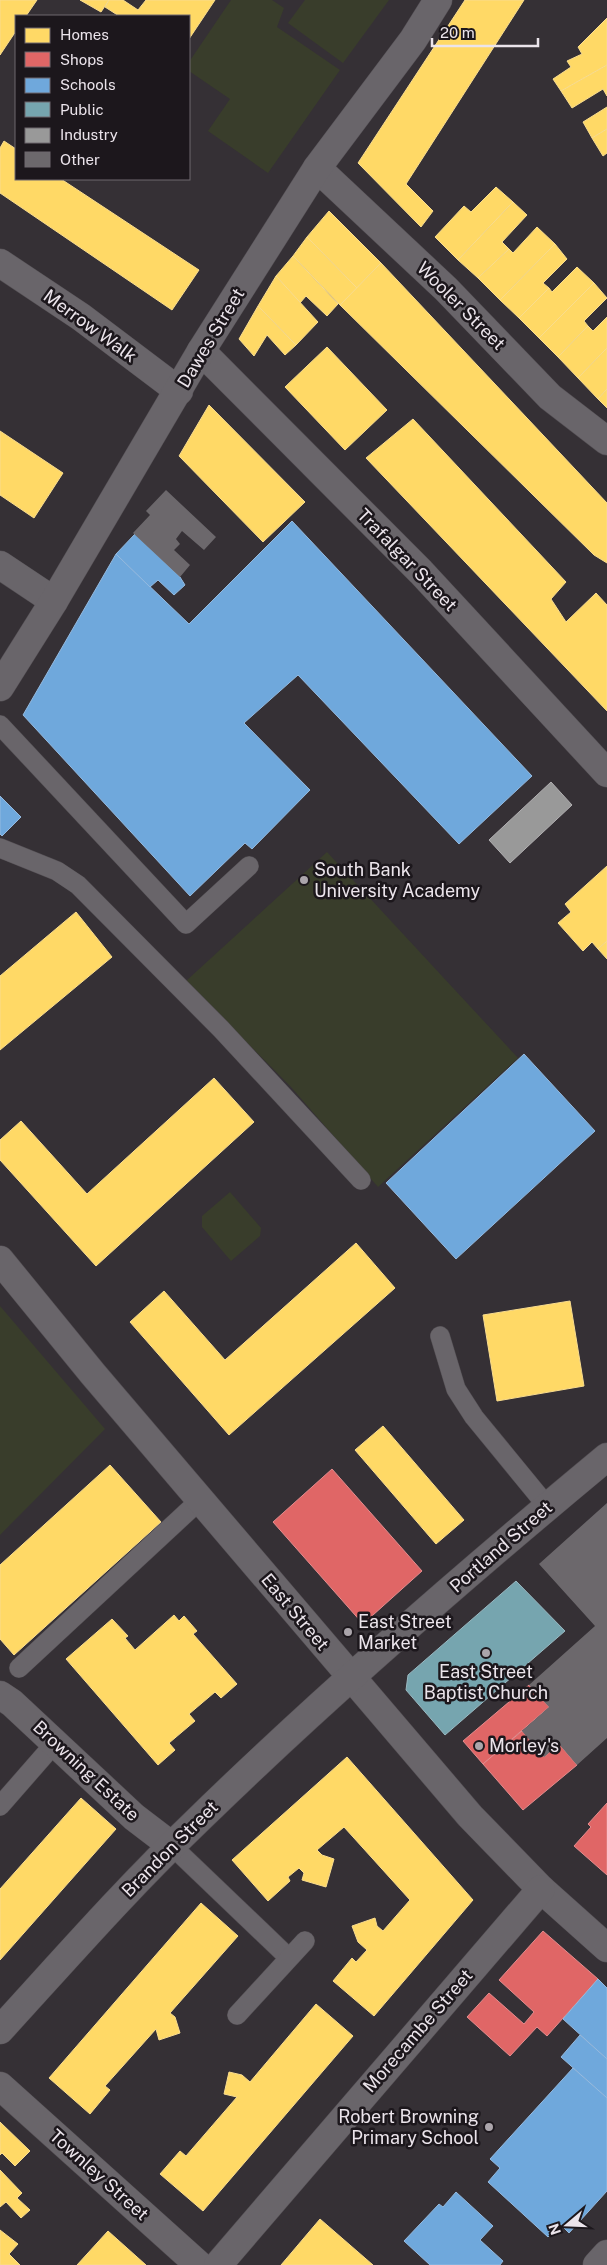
<svg xmlns="http://www.w3.org/2000/svg" width="607" height="2265" font-family="'Public Sans',sans-serif">
<style>
.green{fill:#393d2b}
.homes{fill:#ffd966;stroke:#f9dc8e}
.shops{fill:#e06666;stroke:#e38c8e}
.schools{fill:#6fa8dc;stroke:#94bae0}
.public{fill:#76a5af;stroke:#99b8c1}
.industry{fill:#999;stroke:#b2b0b2}
.building{fill:#6c686c}
.lines{fill:none;stroke-linecap:round;stroke-linejoin:round}
.service-casing{stroke:#524d52;stroke-width:20}
.minor-casing{stroke:#524d52;stroke-width:29}
.service{stroke:#69656a;stroke-width:19}
.minor{stroke:#69656a;stroke-width:28}
.poi-dot{fill:#aba5ab;stroke:#1c171c;stroke-width:2}
.labels{text-anchor:middle;stroke-width:5;stroke-linejoin:round;paint-order:stroke}
.street-label{font-size:18px;fill:#ebe4eb;stroke:#1c171c}
.poi-label{font-size:18px;fill:#ebe4eb;stroke:#1c171c;text-anchor:start}
</style>
<rect width="100%" height="100%" fill="#353035"/>
<g class="green">
<polygon points="231,0 272,0 284,8 277,27 340,70 268,173 208,131 230,99 189,71 189,62"/>
<polygon points="305,0 389,0 343,63 288,23"/>
<polygon points="327,852 518,1058 378,1187 291,1087 186,981"/>
<polygon points="230,1192 261,1228 260,1236 231,1261 202,1227 202,1216"/>
<polygon points="0,1306 105,1429 0,1535"/>
</g>
<g class="homes">
<polygon points="0,0 37,0 26,16 16,16 16,31 0,55"/>
<polygon points="80,0 109,0 101,12"/>
<polygon points="109,0 123,0 138,10 146,0 215,0 189,39 189,16 119,16 105,7"/>
<polygon points="465,0 524,0 406,184 433,211 421,227 358,163"/>
<polygon points="607,18 607,65 561,91 553,79 571,67 567,61 582,54 578,47"/>
<polygon points="607,65 607,96 603,89 572,108 561,91"/>
<polygon points="607,107 607,129 592,138 583,122"/>
<polygon points="607,129 607,153 603,156 592,138"/>
<polygon points="4,141 16,149 16,179 61,179 199,270 172,310 0,193 0,148"/>
<polygon points="496,187 513,202 458,260 435,237 464,206 471,212"/>
<polygon points="513,202 527,215 502,242 509,249 478,278 458,260"/>
<polygon points="329,211 381,263 357,288 307,237"/>
<polygon points="537,227 555,244 500,300 478,278 509,249 513,253"/>
<polygon points="307,237 357,288 340,305 293,256"/>
<polygon points="555,244 567,259 543,283 549,288 519,318 500,300"/>
<polygon points="293,256 338,304 327,316 306,296 300,303 276,276"/>
<polygon points="381,263 607,503 607,563 594,555 340,305"/>
<polygon points="577,267 594,283 539,338 519,318 549,288 552,292"/>
<polygon points="276,276 318,322 296,345 258,306"/>
<polygon points="594,283 607,298 584,321 588,326 558,357 539,338"/>
<polygon points="258,306 296,345 285,355 267,335 254,356 239,339"/>
<polygon points="607,317 607,348 578,378 558,357 588,326 593,331"/>
<polygon points="327,347 387,410 345,450 285,387"/>
<polygon points="607,348 607,389 598,399 578,378"/>
<polygon points="607,389 607,408 598,399"/>
<polygon points="209,405 305,502 263,542 179,456"/>
<polygon points="413,419 566,582 551,599 566,622 596,593 607,605 607,711 366,458"/>
<polygon points="0,431 63,473 34,518 0,495"/>
<polygon points="607,866 607,941 598,949 592,942 583,951 558,923 571,912 565,904"/>
<polygon points="76,912 112,957 0,1050 0,976"/>
<polygon points="607,941 607,959 598,949"/>
<polygon points="214,1078 254,1122 96,1266 0,1160 0,1140 21,1121 87,1194"/>
<polygon points="356,1243 395,1288 229,1435 130,1322 164,1291 225,1360"/>
<polygon points="570,1301 584,1386 497,1401 483,1315"/>
<polygon points="383,1426 464,1520 436,1544 355,1450"/>
<polygon points="110,1465 161,1522 14,1655 0,1639 0,1565"/>
<polygon points="174,1615 179,1621 184,1616 197,1631 193,1634 237,1684 221,1698 215,1692 189,1714 195,1721 169,1743 175,1750 158,1765 66,1659 112,1619 128,1636 125,1638 135,1650"/>
<polygon points="347,1757 473,1900 374,2016 333,1981 352,1958 356,1962 367,1950 358,1942 352,1926 375,1918 377,1926 383,1931 410,1900 344,1827 317,1850 322,1855 334,1859 326,1887 302,1880 304,1873 299,1868 288,1877 290,1881 268,1901 232,1860"/>
<polygon points="81,1798 116,1829 0,1960 0,1889"/>
<polygon points="201,1903 238,1936 170,2013 175,2017 180,2033 159,2040 156,2029 105,2086 110,2090 90,2114 49,2078"/>
<polygon points="316,2004 353,2036 203,2211 160,2174 180,2151 186,2156 237,2097 224,2094 229,2072 242,2075 250,2082"/>
<polygon points="0,2122 30,2151 15,2166 2,2153 0,2155"/>
<polygon points="0,2170 22,2193 17,2198 30,2210 21,2218 6,2202 0,2207"/>
<polygon points="320,2219 373,2265 281,2265"/>
<polygon points="0,2230 18,2244 9,2254 20,2265 0,2265"/>
<polygon points="108,2231 146,2265 77,2265"/>
</g>
<g class="shops">
<polygon points="332,1469 422,1571 363,1624 273,1522"/>
<polygon points="529,1685 549,1707 483,1764 463,1741"/>
<polygon points="522,1731 544,1757 559,1744 577,1765 523,1810 483,1764"/>
<polygon points="607,1803 607,1875 574,1846 591,1827 588,1824"/>
<polygon points="543,1931 598,1979 547,2036 537,2027 510,2056 467,2017 489,1993 524,2024 534,2012 499,1980"/>
</g>
<g class="schools">
<polygon points="292,521 532,776 459,844 298,675 244,723 310,790 252,849 245,843 190,896 23,715 116,554 189,624"/>
<polygon points="135,534 180,577 185,585 174,595 158,580 150,587 116,554"/>
<polygon points="0,796 21,817 2,836 0,834"/>
<polygon points="524,1054 595,1131 456,1259 386,1183"/>
<polygon points="598,1979 607,1988 607,2059 563,2019"/>
<polygon points="580,2035 607,2059 607,2098 561,2057"/>
<polygon points="573,2068 607,2098 607,2191 569,2233 560,2224 548,2237 488,2182 500,2168 490,2159"/>
<polygon points="456,2192 493,2226 480,2240 503,2261 500,2265 430,2265 404,2241 439,2204 443,2207"/>
</g>
<polygon class="public" points="516,1581 565,1631 445,1735 406,1690 408,1675"/>
<polygon class="industry" points="551,782 572,805 510,863 489,840"/>
<g class="building">
<polygon points="166,490 216,537 204,550 182,531 176,539 180,544 174,550 190,565 180,577 133,533 150,515 146,511"/>
<polygon points="607,1503 607,1738 577,1765 559,1744 544,1757 522,1731 549,1707 529,1685 595,1626 539,1564"/>
</g>
<g class="lines">
<defs>
<g id="service">
<polyline points="0,725 186,924 249,866"/>
<polyline points="0,848 57,871 78,885 221,1029 361,1180"/>
<polyline points="440,1336 456,1389 474,1417 547,1506"/>
<polyline points="19,1668 200,1500"/>
<polyline points="0,1806 55,1743"/>
<polyline points="172,1846 288,1957"/>
<polyline points="237,2015 305,1941"/>
</g>
<g id="minor">
<polyline points="317,168 446,289 550,397 607,441"/>
<polyline points="0,263 81,317 179,391"/>
<polyline points="201,351 421,572 607,773"/>
<polyline points="0,565 54,601"/>
<polyline points="0,687 54,601 201,351 317,168 413,40 438,0"/>
<polyline points="0,1260 93,1374 470,1816 541,1889 607,1948"/>
<polyline points="0,1695 12,1703 134,1817 172,1846"/>
<path d="M0 2030C64 1960 127 1888 196 1822 327 1694 466 1574 607 1457"/>
<polyline points="0,2086 199,2265"/>
<polyline points="218,2265 541,1889"/>
<polyline points="597,2265 607,2254"/>
</g>
</defs>
<use href="#service" class="service-casing"/>
<use href="#minor" class="minor-casing"/>
<use href="#service" class="service"/>
<use href="#minor" class="minor"/>
</g>
<g class="poi-dot">
<circle cx="304" cy="880" r="5"/>
<circle cx="348" cy="1632" r="5"/>
<circle cx="486" cy="1653" r="5"/>
<circle cx="479" cy="1746" r="5"/>
<circle cx="489" cy="2127" r="5"/>
</g>
<g class="labels">
<g class="street-label">
<text transform="translate(461 306) rotate(45)" y="6">Wooler Street</text>
<text transform="translate(90 326) rotate(36)" y="6">Merrow Walk</text>
<text transform="translate(211 338) rotate(-59)" y="6">Dawes Street</text>
<text transform="translate(407 560) rotate(46)" y="6">Trafalgar Street</text>
<text transform="translate(501 1547) rotate(-41)" y="6">Portland Street</text>
<text transform="translate(295 1612) rotate(50)" y="6">East Street</text>
<text transform="translate(86 1771) rotate(43)" y="6">Browning Estate</text>
<text transform="translate(170 1849) rotate(-45)" y="6">Brandon Street</text>
<text transform="translate(418 2031) rotate(-49)" y="6">Morecambe Street</text>
<text transform="translate(99 2175) rotate(42)" y="6">Townley Street</text>
</g>
<g class="poi-label">
<text x="314" y="876">South Bank<tspan x="314" dy="21">University Academy</tspan></text>
<text x="358" y="1628">East Street<tspan x="358" dy="21">Market</tspan></text>
<text x="486" y="1678" text-anchor="middle">East Street<tspan x="486" dy="21">Baptist Church</tspan></text>
<text x="489" y="1752">Morley's</text>
<text x="479" y="2123" text-anchor="end">Robert Browning<tspan x="479" dy="21">Primary School</tspan></text>
</g>
</g>
<rect x="15" y="15" width="175" height="165" fill="#1c171c" stroke="#6f696f"/>
<rect x="25" y="28" width="25" height="15" fill="#ffd966" stroke="#6f696f"/>
<text x="60" y="40" font-size="15" fill="#ebe4eb">Homes</text>
<rect x="25" y="52" width="25" height="15" fill="#e06666" stroke="#6f696f"/>
<text x="60" y="65" font-size="15" fill="#ebe4eb">Shops</text>
<rect x="25" y="78" width="25" height="15" fill="#6fa8dc" stroke="#6f696f"/>
<text x="60" y="90" font-size="15" fill="#ebe4eb">Schools</text>
<rect x="25" y="102" width="25" height="15" fill="#76a5af" stroke="#6f696f"/>
<text x="60" y="115" font-size="15" fill="#ebe4eb">Public</text>
<rect x="25" y="128" width="25" height="15" fill="#999999" stroke="#6f696f"/>
<text x="60" y="140" font-size="15" fill="#ebe4eb">Industry</text>
<rect x="25" y="152" width="25" height="15" fill="#6c686c" stroke="#6f696f"/>
<text x="60" y="165" font-size="15" fill="#ebe4eb">Other</text>
<g transform="translate(567 2225) rotate(251)" stroke="#1c171c" stroke-width="4" paint-order="stroke">
<path d="M0-4L9 19L0 12L-9 19Z" fill="#ebe4eb"/>
<text y="-8" font-size="14" font-weight="bold" text-anchor="middle" fill="#ebe4eb">N</text>
</g>
<path d="M432 38v8h106v-8" fill="none" stroke="#ebe4eb" stroke-width="2.5"/>
<text x="440" y="38" font-size="15" fill="#ebe4eb" stroke="#1c171c" stroke-width="4" paint-order="stroke">20 m</text>
</svg>
